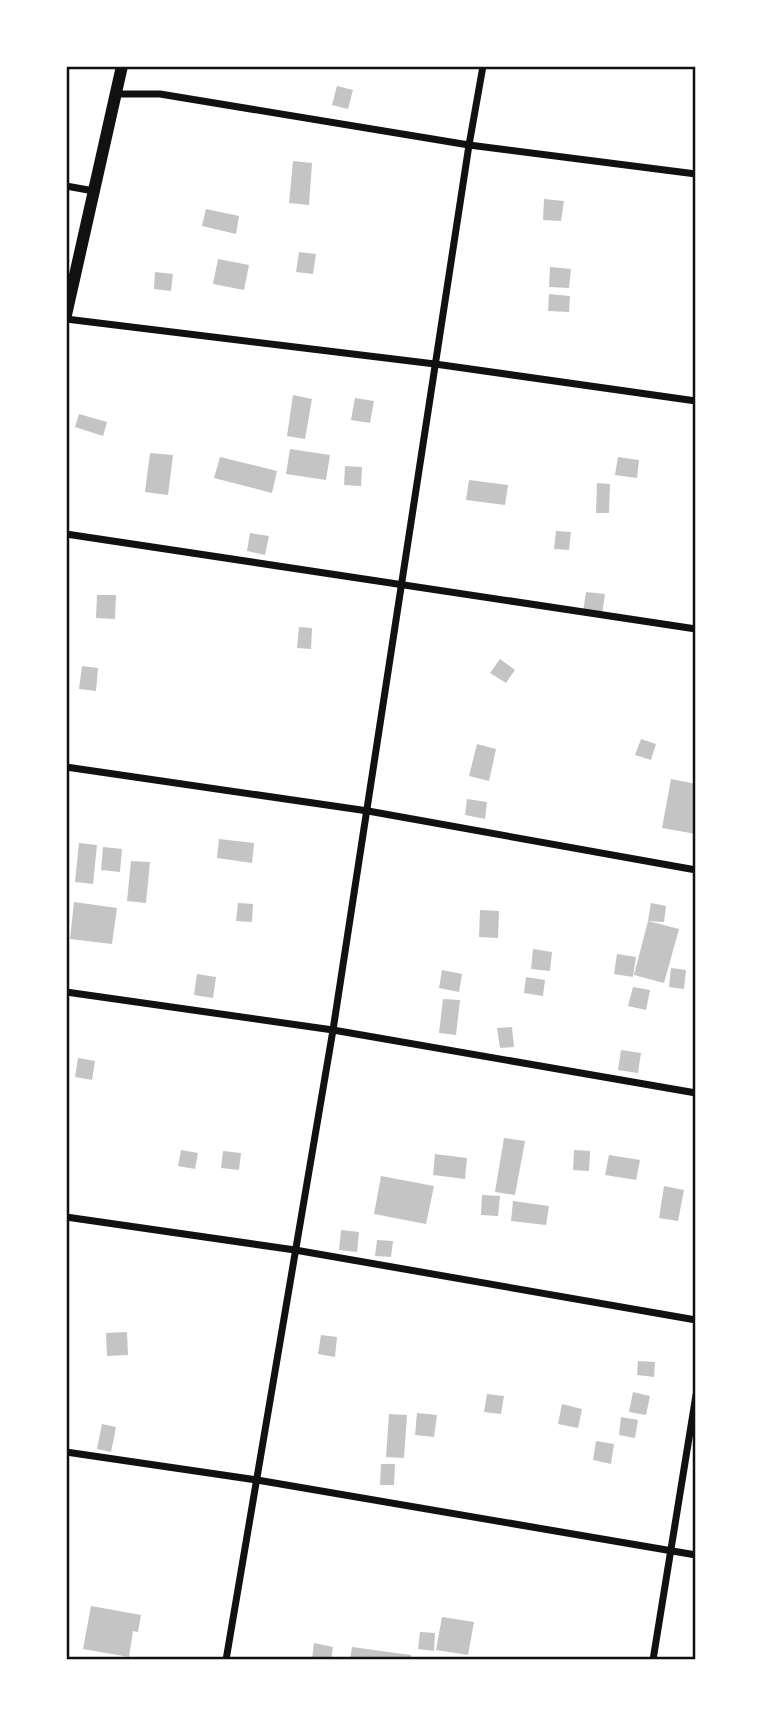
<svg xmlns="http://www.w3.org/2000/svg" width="762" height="1726" font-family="Commissioner,sans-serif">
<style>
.building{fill:#c4c4c4}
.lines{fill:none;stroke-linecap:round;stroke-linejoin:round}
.minor{stroke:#111;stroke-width:7}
.tertiary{stroke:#111;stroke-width:12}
.neatline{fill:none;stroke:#111;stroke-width:2.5}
</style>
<rect width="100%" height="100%" fill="#fff"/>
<g class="building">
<polygon points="337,86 353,90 348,109 332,105"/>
<polygon points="293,161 312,163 309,205 289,203"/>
<polygon points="544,199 564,201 561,221 543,220"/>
<polygon points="206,209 239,216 236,234 202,226"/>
<polygon points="299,252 316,254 313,274 296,272"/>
<polygon points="218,259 249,265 244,290 213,284"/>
<polygon points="550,267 571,269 569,288 549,287"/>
<polygon points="155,272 173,274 171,291 154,289"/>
<polygon points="549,294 570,296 569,312 548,311"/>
<polygon points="293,395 312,399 305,439 287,436"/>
<polygon points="355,398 374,401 370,423 351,420"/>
<polygon points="79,414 107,422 103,436 75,427"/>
<polygon points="290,449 330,455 326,480 286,474"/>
<polygon points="150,453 173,455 168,495 145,492"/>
<polygon points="220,457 277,471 272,493 214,478"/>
<polygon points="618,457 639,460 637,478 615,475"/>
<polygon points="345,466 362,467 361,486 344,485"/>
<polygon points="469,480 508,485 505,505 466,500"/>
<polygon points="597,483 610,484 609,513 596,513"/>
<polygon points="556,531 571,532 569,550 554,549"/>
<polygon points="250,533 269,536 265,555 247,551"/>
<polygon points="586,592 605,594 602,615 583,612"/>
<polygon points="97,595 116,595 115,619 96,618"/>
<polygon points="299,627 312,628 311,649 297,648"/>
<polygon points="500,659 515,670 506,683 490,673"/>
<polygon points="82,666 98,668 96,691 79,689"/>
<polygon points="641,739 656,744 651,760 635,755"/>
<polygon points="477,744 496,749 489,781 469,776"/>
<polygon points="671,779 696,784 696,834 662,828"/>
<polygon points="467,799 487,802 485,819 465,815"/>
<polygon points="219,839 254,843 252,863 217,858"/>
<polygon points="79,843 97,845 93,884 75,882"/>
<polygon points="103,847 122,849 120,872 101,870"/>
<polygon points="131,861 150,862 146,903 127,901"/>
<polygon points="74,902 117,908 112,944 70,939"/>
<polygon points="238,903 253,904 252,922 236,921"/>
<polygon points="651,903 666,906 664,922 648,921"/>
<polygon points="480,910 499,911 498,938 479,937"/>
<polygon points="648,921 679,929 664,983 634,975"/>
<polygon points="533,949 552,952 550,971 531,969"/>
<polygon points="617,954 636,957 633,977 614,974"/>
<polygon points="671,968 686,970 684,989 669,987"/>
<polygon points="442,970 462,974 459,992 439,988"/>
<polygon points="197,974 216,977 213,998 194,995"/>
<polygon points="526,977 545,980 543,996 524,993"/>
<polygon points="633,987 650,990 646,1010 628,1006"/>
<polygon points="443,999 460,1000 456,1035 439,1033"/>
<polygon points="512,1027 514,1047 500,1048 497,1028"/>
<polygon points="621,1050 641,1053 638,1073 618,1070"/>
<polygon points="78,1058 95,1061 92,1080 75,1077"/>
<polygon points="504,1138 525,1141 515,1195 495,1192"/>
<polygon points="181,1150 198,1153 195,1169 178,1166"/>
<polygon points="574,1150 590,1151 589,1171 573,1170"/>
<polygon points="223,1151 241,1153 239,1170 221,1168"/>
<polygon points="435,1154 467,1158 465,1179 433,1175"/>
<polygon points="609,1155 640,1160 636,1180 605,1175"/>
<polygon points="381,1176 434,1186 426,1224 374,1214"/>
<polygon points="664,1186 684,1190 678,1221 659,1218"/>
<polygon points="482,1195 500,1196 498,1216 481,1215"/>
<polygon points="513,1201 549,1206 546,1225 511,1221"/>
<polygon points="341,1230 359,1232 357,1252 339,1250"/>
<polygon points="377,1240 393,1241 391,1257 375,1256"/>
<polygon points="127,1332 128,1355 107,1356 106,1333"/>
<polygon points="321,1335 337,1337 335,1357 318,1354"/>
<polygon points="638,1361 655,1362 654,1377 637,1375"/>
<polygon points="633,1392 650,1396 646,1415 629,1412"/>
<polygon points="487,1394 504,1396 501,1414 484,1412"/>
<polygon points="562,1404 582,1409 578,1428 558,1424"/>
<polygon points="417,1413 437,1415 434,1437 415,1435"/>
<polygon points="389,1414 407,1415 404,1458 386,1457"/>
<polygon points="621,1417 638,1420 635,1438 619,1435"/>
<polygon points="102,1424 116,1427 111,1452 97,1449"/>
<polygon points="596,1441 614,1444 611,1464 593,1460"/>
<polygon points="381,1464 395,1464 394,1485 380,1485"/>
<polygon points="91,1606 141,1615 138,1632 133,1631 129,1657 83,1649"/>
<polygon points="442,1617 474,1622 468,1655 436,1650"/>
<polygon points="420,1632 435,1633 434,1651 418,1649"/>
<polygon points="314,1643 333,1647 331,1660 312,1660"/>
<polygon points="352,1647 411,1655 411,1660 350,1660"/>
</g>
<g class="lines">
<g class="minor">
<polyline points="116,94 160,94 469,145 696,174"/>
<polyline points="66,186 94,191"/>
<polyline points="66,319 435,364 696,401"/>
<polyline points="66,534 696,629"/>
<polyline points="66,767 368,811 696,870"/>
<polyline points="66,992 333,1030 696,1093"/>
<polyline points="66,1217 295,1250 696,1320"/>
<polyline points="66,1452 257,1480 696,1555"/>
<polyline points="226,1660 333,1030 469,145 483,66"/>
<polyline points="653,1660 696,1395"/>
</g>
<polyline class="tertiary" points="66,315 122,66"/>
</g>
<rect width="762" height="1726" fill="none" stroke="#ffffff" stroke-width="136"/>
<rect x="68" y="68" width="626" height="1590" class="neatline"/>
</svg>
